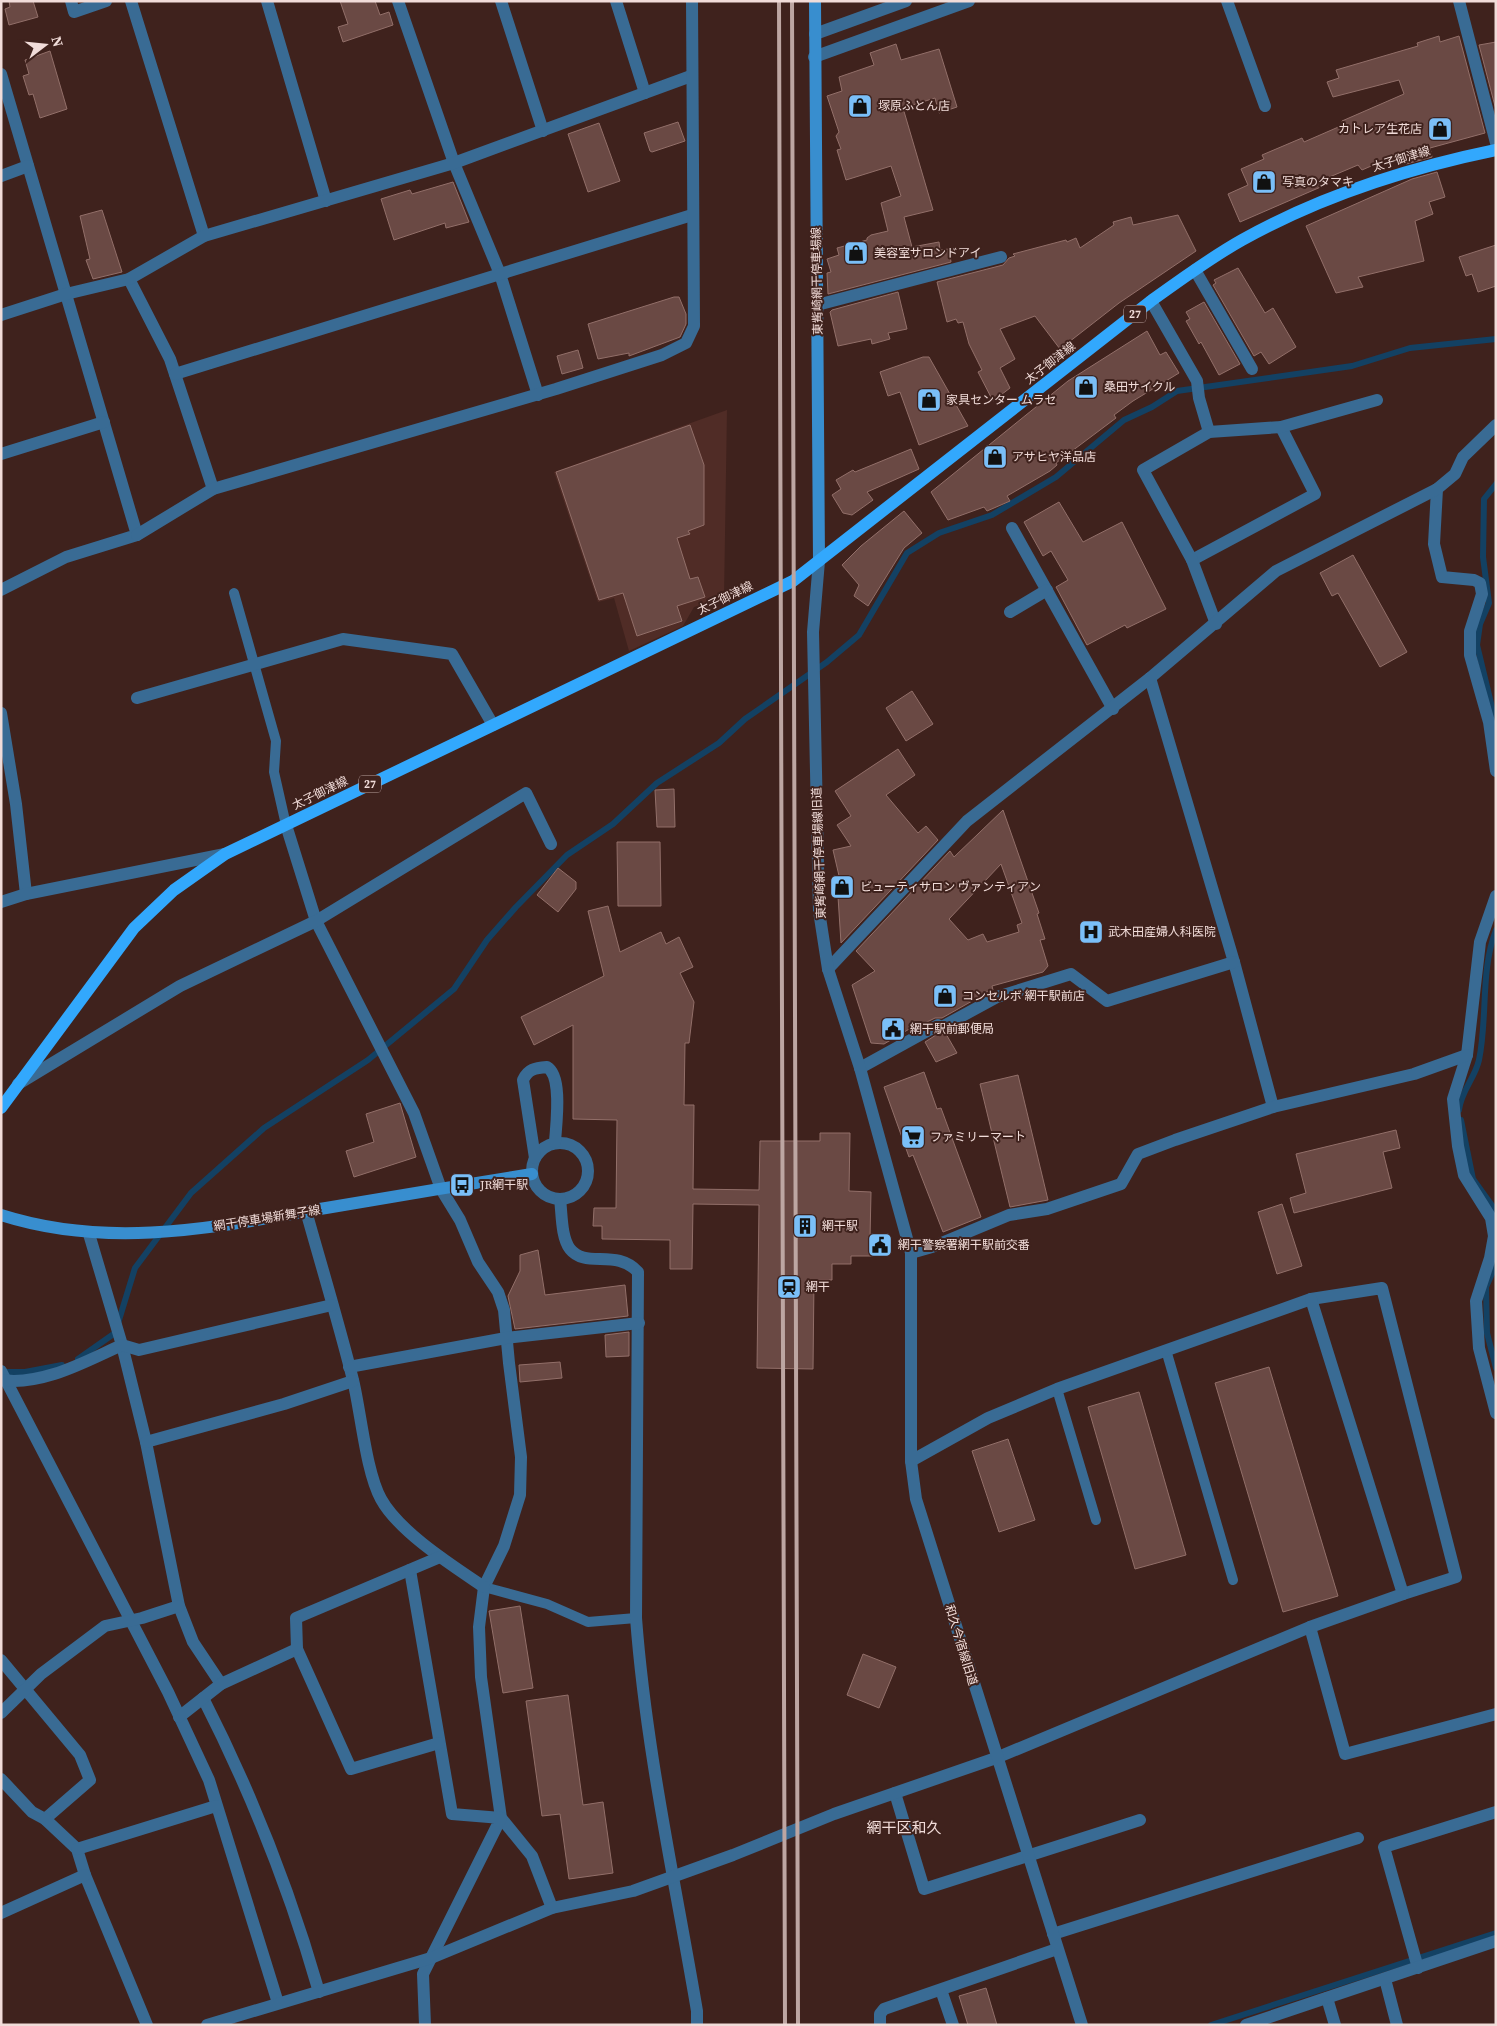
<svg xmlns="http://www.w3.org/2000/svg" width="1497" height="2026" font-family="'Source Serif 4','Noto Sans JP',serif">
<style>
.built{fill:#502c26}
.lines{fill:none;stroke-linecap:round;stroke-linejoin:round}
.stream{stroke:#134163;stroke-width:6}
.building{fill:#6a4944;stroke:#926f69;fill-rule:evenodd}
.service{stroke:#396b94;stroke-width:10}
.minor{stroke:#396b94;stroke-width:12}
.tertiary{stroke:#396b94;stroke-width:12}
.secondary{stroke:#388ecf;stroke-width:12}
.primary{stroke:#32a8fd;stroke-width:12}
.rail{stroke:#bda6a2;stroke-width:4}
.labels{text-anchor:middle;stroke-width:4;stroke-linejoin:round;paint-order:stroke}
.shield{fill:#3f221d;stroke:#bca4a1;stroke-width:1}
.shield-label{font-size:11px;font-weight:bold;fill:#f1dcd9}
.poi-label{font-size:12px;fill:#f1dcd9;stroke:#3f221d;text-anchor:start}
.street-label{font-size:12px;fill:#f1dcd9;stroke:#3f221d}
.quarter-label{font-size:15px;fill:#f1dcd9;stroke:#3f221d}
</style>
<rect width="100%" height="100%" fill="#3f221d"/>
<polygon class="built" points="727,410 724,598 694,607 683,626 629,651 614,598 598,602 554,472"/>
<g class="lines">
<g class="stream">
<polyline points="1496,484 1484,499 1483,557 1489,603 1480,624 1477,645 1496,724"/>
<path d="M1459 1110C1461 1091 1475 1078 1479 1060 1488 1017 1480 971 1496 930"/>
<polyline points="1461,1120 1473,1179 1496,1211"/>
<polyline points="1496,1265 1486,1287 1487,1333 1496,1368"/>
<polyline points="78,1359 115,1333 135,1268 191,1193 264,1128 368,1060 454,989 487,940 516,907 567,855 613,824 657,783 719,743 745,719 827,662 859,635 907,553 939,533 992,515 1056,477 1124,420 1152,407 1177,391 1352,366 1410,348 1496,339"/>
<polyline points="1,1372 25,1372 62,1365"/>
<polyline points="1211,2025 1496,1933"/>
</g>
</g>
<g class="building">
<polygon points="9,1 33,1 38,17 9,25 5,9 10,7"/>
<polygon points="340,1 375,1 380,15 389,12 393,25 343,42 338,27 348,24"/>
<polygon points="1439,36 1440,42 1459,36 1485,133 1430,148 1432,157 1406,164 1401,153 1362,170 1358,165 1320,181 1323,186 1240,222 1228,194 1248,185 1241,169 1264,159 1262,155 1302,138 1304,142 1343,125 1342,121 1404,94 1399,80 1333,97 1327,82 1339,78 1336,70 1418,46 1417,43"/>
<polygon points="1496,42 1496,110 1479,45"/>
<polygon points="896,44 901,60 939,49 957,107 939,113 935,98 903,108 933,210 904,217 912,247 939,242 940,250 949,249 951,262 828,294 827,273 831,272 827,259 839,255 837,248 867,240 867,238 871,235 888,231 881,203 901,196 891,166 846,180 837,150 841,149 836,136 839,132 827,96 842,91 839,77 874,65 870,53"/>
<polygon points="50,51 67,109 40,118 33,94 29,95 23,76 29,74 25,60"/>
<polygon points="678,122 685,141 652,152 650,151 644,133"/>
<polygon points="599,123 620,181 588,192 568,134"/>
<polygon points="1437,172 1445,197 1429,202 1433,214 1415,221 1424,261 1358,277 1363,287 1336,293 1306,226 1412,179"/>
<polygon points="453,182 469,222 446,228 445,223 394,240 381,199 410,190 412,194"/>
<polygon points="102,210 122,272 93,279 86,260 90,259 80,216"/>
<polygon points="1178,215 1196,251 1119,303 1060,349 1035,316 1000,329 1015,359 1000,368 1010,388 993,401 978,372 982,370 969,344 963,322 958,323 956,319 947,322 937,282 1003,265 1009,258 1015,256 1013,254 1066,240 1067,242 1076,238 1080,248 1114,225 1113,222 1131,217 1133,225"/>
<polygon points="1496,245 1496,286 1478,292 1472,274 1466,276 1459,257"/>
<polygon points="1238,268 1265,313 1273,308 1296,347 1269,364 1261,352 1254,356 1213,285 1216,283 1214,280"/>
<polygon points="898,292 907,329 888,333 890,339 872,344 871,339 838,346 830,312 832,310"/>
<polygon points="674,297 679,297 686,314 686,324 680,337 629,356 629,353 598,359 588,324"/>
<polygon points="1204,302 1240,364 1219,375 1201,342 1199,344 1186,321 1190,319 1186,312"/>
<polygon points="1147,331 1160,355 1166,352 1179,373 1133,401 1114,415 1116,418 1056,463 1057,465 1050,471 1007,496 1010,501 987,511 984,507 948,520 931,492 1068,381"/>
<polygon points="578,350 583,368 562,374 557,356"/>
<polygon points="923,357 929,357 968,426 919,445 900,392 888,396 880,372"/>
<polygon points="690,425 704,465 704,525 688,531 690,534 677,538 690,579 698,577 705,597 677,606 682,621 637,636 623,593 599,600 556,472"/>
<polygon points="911,449 919,469 867,492 873,500 852,515 843,513 832,495 841,489 836,480 853,470 855,472"/>
<polygon points="1059,502 1083,542 1122,522 1166,609 1127,628 1125,625 1087,645 1056,587 1068,580 1051,551 1043,556 1024,522"/>
<polygon points="904,511 922,533 904,548 868,606 854,596 859,585 842,565 861,546"/>
<polygon points="1353,555 1407,652 1380,667 1338,593 1332,596 1320,573"/>
<polygon points="912,691 933,724 906,741 886,708"/>
<polygon points="898,749 915,775 886,795 918,833 926,826 938,840 841,943 837,881 840,880 833,850 851,846 837,825 851,816 835,791"/>
<polygon points="674,789 675,827 657,827 655,790"/>
<path d="M1003 810 1039 913 1037 914 1045 939 1040 940 1048 966 1043 972 992 986 993 990 981 994V996L942 1018H935L917 1027 916 1025 884 1044 871 1043 852 985 875 971 856 951 950 851 954 857ZM1001 864 1022 923 1017 925 1019 932 987 942 983 934 968 940 949 919Z"/>
<polygon points="617,842 660,842 661,906 618,906"/>
<polygon points="558,868 576,882 576,889 558,912 537,895"/>
<polygon points="608,906 620,952 661,932 666,944 679,937 693,967 680,973 694,1002 689,1043 685,1043 684,1105 694,1105 693,1189 759,1190 760,1141 820,1141 820,1133 850,1133 849,1191 871,1192 870,1238 880,1238 880,1256 851,1256 851,1264 832,1264 832,1280 814,1280 813,1369 757,1368 759,1205 693,1204 692,1269 670,1269 670,1240 602,1239 602,1226 593,1226 594,1208 616,1208 617,1120 573,1119 573,1025 534,1045 521,1017 604,976 588,911"/>
<polygon points="946,1034 957,1053 936,1062 925,1042 936,1035"/>
<polygon points="924,1072 937,1109 941,1108 981,1217 943,1232 913,1155 909,1157 884,1087"/>
<polygon points="1018,1075 1048,1200 1010,1207 980,1084"/>
<polygon points="400,1103 416,1157 354,1177 346,1151 374,1142 366,1114"/>
<polygon points="1396,1130 1400,1148 1383,1152 1392,1188 1294,1213 1290,1198 1306,1193 1296,1154"/>
<polygon points="1282,1204 1302,1266 1277,1274 1258,1212"/>
<polygon points="538,1250 545,1295 625,1285 628,1316 515,1329 508,1296 520,1271 520,1255"/>
<polygon points="629,1332 629,1356 606,1357 605,1335"/>
<polygon points="560,1362 562,1378 520,1382 519,1365"/>
<polygon points="1269,1367 1338,1596 1283,1612 1215,1383"/>
<polygon points="1139,1392 1186,1555 1135,1569 1088,1407"/>
<polygon points="1008,1439 1035,1520 999,1532 972,1451"/>
<polygon points="520,1606 533,1688 503,1693 489,1611"/>
<polygon points="863,1654 896,1667 879,1708 847,1695"/>
<polygon points="568,1695 583,1805 603,1802 613,1873 569,1879 560,1814 542,1816 526,1701"/>
<polygon points="986,1988 997,2025 968,2025 959,1996"/>
</g>
<g class="lines">
<g class="service">
<polyline points="234,593 276,741 274,772 286,825"/>
<polyline points="1166,1350 1233,1580"/>
<polyline points="1057,1389 1096,1520"/>
<polyline points="484,1587 547,1604 588,1622 636,1618"/>
</g>
<g class="minor">
<polyline points="71,1 74,12 106,1"/>
<polyline points="131,1 204,236"/>
<polyline points="267,1 326,201"/>
<polyline points="398,1 454,163 500,274 538,395"/>
<polyline points="501,1 543,131"/>
<polyline points="616,1 645,93"/>
<polyline points="1227,1 1265,106"/>
<polyline points="1459,1 1496,143"/>
<polyline points="815,34 906,1"/>
<polyline points="814,57 969,1"/>
<polyline points="1,74 137,535 66,557 1,590"/>
<polyline points="1,176 28,166"/>
<polyline points="1195,270 1252,369"/>
<polyline points="129,279 170,359 213,489"/>
<polyline points="1151,301 1197,381 1199,398 1209,432"/>
<polyline points="817,305 1001,257"/>
<polyline points="1,315 66,294 129,279 204,236 454,163 691,76"/>
<polyline points="175,374 692,215"/>
<polyline points="1,454 104,422"/>
<polyline points="1437,489 1434,544 1442,577 1474,580 1480,583 1482,594 1470,631 1470,655 1489,722 1496,771"/>
<polyline points="1012,528 1113,709"/>
<polyline points="137,535 213,489 556,389 662,355 686,343 694,326 692,1"/>
<polyline points="1192,560 1315,494 1281,427"/>
<polyline points="1010,612 1047,590"/>
<polyline points="1216,624 1192,560 1143,470 1209,432 1281,427 1377,400"/>
<polyline points="1150,678 1234,962 1273,1107"/>
<polyline points="137,698 343,639 452,654 493,725"/>
<polyline points="1,713 16,804 26,894"/>
<polyline points="286,825 316,921 414,1113 441,1189 460,1220 478,1262 498,1292 504,1310 509,1363 521,1457 520,1495 504,1546 484,1587 479,1627 481,1677 501,1818 532,1856 552,1908"/>
<polyline points="1496,896 1480,942 1467,1055 1453,1099 1458,1146 1464,1175 1491,1218 1494,1236 1490,1258 1476,1301 1479,1348 1496,1413"/>
<polyline points="1,902 26,894 225,854"/>
<polyline points="828,969 967,821 1150,678 1276,571 1437,489 1455,474 1463,457 1496,425"/>
<polyline points="860,1068 938,1025 940,1028 997,997 1071,974 1107,1001 1234,962"/>
<polyline points="18,1084 180,986 316,921 526,793 551,844"/>
<circle cx="560" cy="1171" r="28"/>
<path d="M535 1158 523 1080C528 1069 535 1068 547 1067 563 1076 556 1125 555 1142"/>
<path d="M560 1199C562 1214 561 1237 570 1249 586 1269 616 1248 638 1272L636 1618C646 1750 675 1881 697 2011V2025"/>
<path d="M306 1211C322 1268 339 1324 353 1380 361 1413 366 1472 381 1499 399 1532 453 1566 484 1587"/>
<polyline points="89,1234 122,1345 146,1442 179,1606 193,1642 221,1684"/>
<polyline points="911,1253 932,1247 1009,1215 1047,1209 1121,1184 1138,1154 1175,1140 1273,1107 1414,1074 1467,1055"/>
<polyline points="349,1367 506,1338 639,1323"/>
<polyline points="1,1371 168,1692 209,1780 278,2003"/>
<path d="M1 1380C43 1386 86 1361 122 1345L139 1350 332 1305"/>
<polyline points="146,1442 284,1404 353,1381"/>
<polyline points="911,1461 988,1418 1057,1389 1311,1299 1382,1288 1456,1577 1403,1594"/>
<polyline points="410,1570 452,1814 501,1818 423,1974 425,2025"/>
<polyline points="1310,1627 1345,1754 1496,1714"/>
<polyline points="297,1649 351,1769 439,1743"/>
<polyline points="1,1660 80,1755 90,1780 45,1819"/>
<path d="M203 1698C251 1792 290 1891 319 1992"/>
<polyline points="1,1713 41,1674 105,1626 142,1618 179,1606"/>
<polyline points="179,1717 221,1684 297,1649 296,1618 440,1557"/>
<polyline points="1,1779 32,1812 45,1819 77,1849 85,1875 147,2025"/>
<polyline points="895,1793 924,1889 1140,1820"/>
<polyline points="77,1849 216,1806"/>
<polyline points="1,1913 85,1875"/>
<polyline points="1053,1934 1358,1838"/>
<polyline points="1418,1968 1384,1847 1496,1812"/>
<polyline points="1385,1979 1397,2025"/>
<polyline points="941,1990 953,2025"/>
<polyline points="1327,1998 1335,2025"/>
<polyline points="207,2025 431,1958 552,1908 633,1891 733,1855 834,1814 996,1758 1310,1627 1403,1594 1311,1299"/>
<polyline points="880,2025 880,2014 884,2009 1057,1949"/>
<polyline points="1246,2025 1496,1941"/>
</g>
<polyline class="tertiary" points="819,561 813,632 819,911 828,969 860,1068 911,1253 911,1461 916,1499 1082,2025"/>
<g class="secondary">
<polyline points="815,1 819,561"/>
<path d="M1 1215C111 1250 216 1227 326 1208 395 1196 463 1185 532 1174"/>
</g>
<path class="primary" d="M1 1108 134 928 174 890 225 854 793 581 1151 301C1180 280 1210 258 1242 240 1321 196 1408 168 1496 150"/>
<g class="rail">
<polyline points="779,1 785,2025"/>
<polyline points="792,1 798,2025"/>
</g>
</g>
<defs>
<symbol id="shop-square" viewBox="-11 -11 22 22"><rect x="-9" y="-9" width="18" height="18" rx="4" fill="#7abff8" stroke="#3f221d"/><path d="M-5-2.5h2.3a2.7 3.5 0 0 1 5.4 0H5L5.5 6h-11ZM-1.5-2.5h3a1.5 2.3 0 0 0-3 0Z" fill="#111"/></symbol>
<symbol id="hospital-square" viewBox="-11 -11 22 22"><rect x="-9" y="-9" width="18" height="18" rx="4" fill="#7abff8" stroke="#3f221d"/><path d="M-5-5h3v3.5h4V-5h3V5h-3V1.5h-4V5h-3Z" fill="#111"/></symbol>
<symbol id="civic-square" viewBox="-11 -11 22 22"><rect x="-9" y="-9" width="18" height="18" rx="4" fill="#7abff8" stroke="#3f221d"/><path d="M-.6-6.5H3V-4.5H.6V-3L4-1V1h2V6H-6V1h2V-1L-.6-3ZM-1.2 2.5V6h2.4V2.5Z" fill="#111"/></symbol>
<symbol id="supermarket-square" viewBox="-11 -11 22 22"><rect x="-9" y="-9" width="18" height="18" rx="4" fill="#7abff8" stroke="#3f221d"/><path d="M-6-5.5h2.5l.6 2H6L4.5 2H-2.5L-4.4-4H-6ZM-1.5 3.2a1.3 1.3 0 1 0 .1 0ZM3 3.2a1.3 1.3 0 1 0 .1 0Z" fill="#111"/></symbol>
<symbol id="bus-square" viewBox="-11 -11 22 22"><rect x="-9" y="-9" width="18" height="18" rx="4" fill="#7abff8" stroke="#3f221d"/><path d="M-5-6H5V4H4V6H2V4H-2V6H-4V4H-5ZM-3.5-4V0h7V-4ZM-3.5 1.2v1.5H-2V1.2ZM2 1.2v1.5H3.5V1.2Z" fill="#111"/></symbol>
<symbol id="building-square" viewBox="-11 -11 22 22"><rect x="-9" y="-9" width="18" height="18" rx="4" fill="#7abff8" stroke="#3f221d"/><path d="M-4-6H4V6H1V3H-1V6H-4ZM-2.5-4.3h1.7v1.8h-1.7ZM.8-4.3h1.7v1.8H.8ZM-2.5-1h1.7V.8h-1.7ZM.8-1h1.7V.8H.8Z" fill="#111"/></symbol>
<symbol id="station-square" viewBox="-11 -11 22 22"><rect x="-9" y="-9" width="18" height="18" rx="4" fill="#7abff8" stroke="#3f221d"/><path d="M-3-6H3Q5-6 5-4V2Q5 4 3 4L4.5 6H3L1.5 4h-3L-3 6H-4.5L-3 4Q-5 4-5 2V-4Q-5-6-3-6ZM-3.5-4v3h7v-3ZM-3.5 1v1.5H-2V1ZM2 1v1.5H3.5V1Z" fill="#111"/></symbol>
</defs>
<g fill-rule="evenodd">
<use href="#shop-square" x="846" y="92" width="28" height="28"/>
<use href="#shop-square" x="1426" y="115" width="28" height="28"/>
<use href="#shop-square" x="1250" y="168" width="28" height="28"/>
<use href="#shop-square" x="842" y="239" width="28" height="28"/>
<use href="#shop-square" x="1072" y="373" width="28" height="28"/>
<use href="#shop-square" x="915" y="386" width="28" height="28"/>
<use href="#shop-square" x="981" y="443" width="28" height="28"/>
<use href="#shop-square" x="828" y="873" width="28" height="28"/>
<use href="#hospital-square" x="1077" y="918" width="28" height="28"/>
<use href="#shop-square" x="931" y="982" width="28" height="28"/>
<use href="#civic-square" x="879" y="1015" width="28" height="28"/>
<use href="#supermarket-square" x="899" y="1123" width="28" height="28"/>
<use href="#bus-square" x="448" y="1171" width="28" height="28"/>
<use href="#building-square" x="791" y="1212" width="28" height="28"/>
<use href="#civic-square" x="866" y="1231" width="28" height="28"/>
<use href="#station-square" x="775" y="1273" width="28" height="28"/>
</g>
<g class="labels">
<g class="shield">
<rect x="1124" y="305.5" width="22" height="17" rx="4"/>
<rect x="359" y="775.5" width="22" height="17" rx="4"/>
</g>
<g class="shield-label">
<text x="1135" y="318">27</text>
<text x="370" y="788">27</text>
</g>
<g class="poi-label">
<text x="878" y="110">塚原ふとん店</text>
<text x="1422" y="133" text-anchor="end">カトレア生花店</text>
<text x="1282" y="186">写真のタマキ</text>
<text x="874" y="257">美容室サロンドアイ</text>
<text x="1104" y="391">桑田サイクル</text>
<text x="946" y="404">家具センター ムラセ</text>
<text x="1012" y="461">アサヒヤ洋品店</text>
<text x="860" y="891">ビューティサロン ヴァンティアン</text>
<text x="1108" y="936">武木田産婦人科医院</text>
<text x="962" y="1000">コンセルボ 網干駅前店</text>
<text x="910" y="1033">網干駅前郵便局</text>
<text x="930" y="1141">ファミリーマート</text>
<text x="480" y="1189">JR網干駅</text>
<text x="822" y="1230">網干駅</text>
<text x="898" y="1249">網干警察署網干駅前交番</text>
<text x="806" y="1291">網干</text>
</g>
<g class="street-label">
<text transform="translate(1401 159) rotate(-17)" y="4">太子御津線</text>
<text transform="translate(817 281) rotate(-91)" y="4">東觜崎網干停車場線</text>
<text transform="translate(1050 363) rotate(-38)" y="4">太子御津線</text>
<text transform="translate(725 598) rotate(-26)" y="4">太子御津線</text>
<text transform="translate(320 793) rotate(-26)" y="4">太子御津線</text>
<text transform="translate(819 853) rotate(-92)" y="4">東觜崎網干停車場線旧道</text>
<text transform="translate(267 1218) rotate(-9)" y="4">網干停車場新舞子線</text>
<text transform="translate(961 1645) rotate(73)" y="4">和久今宿線旧道</text>
</g>
<g class="quarter-label">
<text x="904" y="1833">網干区和久</text>
</g>
</g>
<rect width="1497" height="2026" fill="none" stroke="#f1dcd9" stroke-width="5"/>
<g transform="translate(45 45) rotate(74)" stroke="#3f221d" stroke-width="4" paint-order="stroke">
<path d="M0-4L9 19L0 12L-9 19Z" fill="#f1dcd9"/>
<text y="-8" font-size="14" font-weight="bold" text-anchor="middle" fill="#f1dcd9">N</text>
</g>
</svg>
